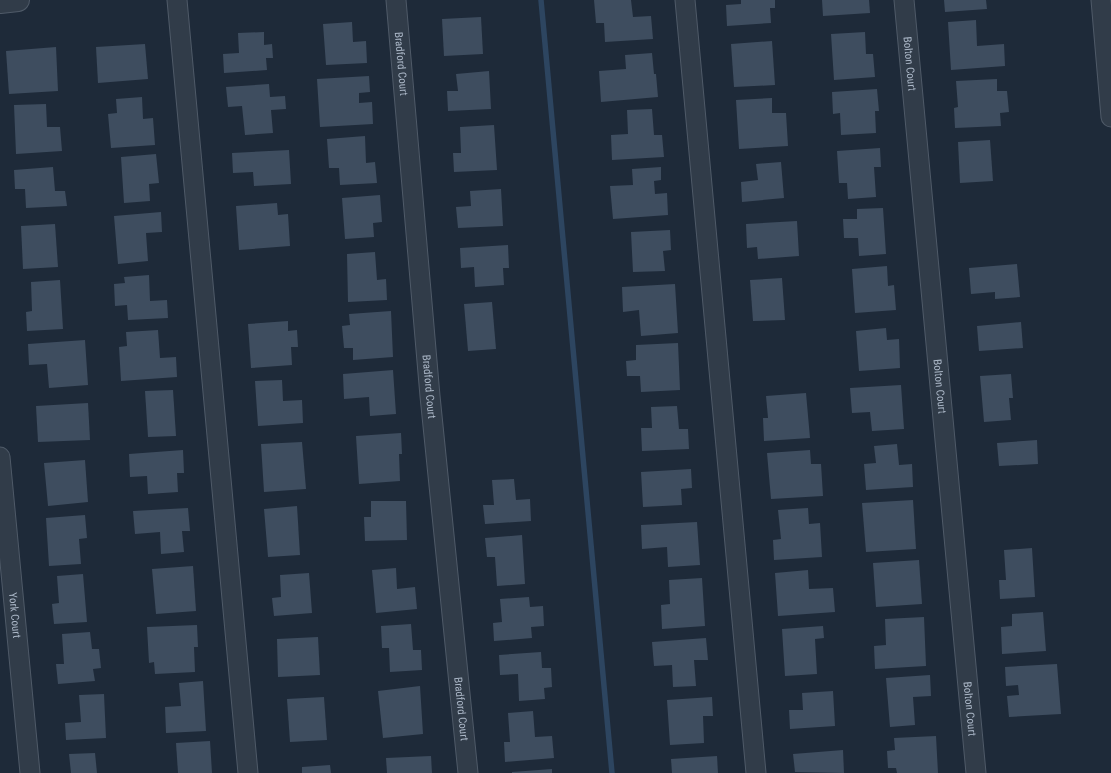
<svg xmlns="http://www.w3.org/2000/svg" width="1111" height="773" font-family="'Roboto Condensed',sans-serif">
<style>
.lines{fill:none;stroke-linecap:round;stroke-linejoin:round}
.stream{stroke:#2d4560;stroke-width:5.5}
.building{fill:#3e4d5f}
.minor-casing{stroke:#4f5a68;stroke-width:21}
.tertiary-casing{stroke:#4f5a68;stroke-width:24}
.minor{stroke:#313c49;stroke-width:19}
.tertiary{stroke:#313c49;stroke-width:22}
.labels{text-anchor:middle;stroke-width:3.5;stroke-linejoin:round;paint-order:stroke}
.street-label{font-size:11px;fill:#abb7c7;stroke:#17212e}
</style>
<rect width="100%" height="100%" fill="#1e2a39"/>
<g class="lines">
<polyline class="stream" points="541,0 612,773"/>
</g>
<g class="building">
<polygon points="594,0 631,0 633,17 651,16 653,39 605,42 604,23 596,23"/>
<polygon points="741,0 775,0 775,8 770,8 771,23 727,26 726,5 741,4"/>
<polygon points="822,0 869,0 870,13 823,16"/>
<polygon points="944,0 986,0 987,9 945,12"/>
<polygon points="481,17 483,54 444,56 442,19"/>
<polygon points="976,20 977,46 1004,44 1005,66 951,70 948,22"/>
<polygon points="352,22 353,42 366,41 367,63 326,65 323,24"/>
<polygon points="264,32 264,45 272,44 273,58 266,58 267,70 224,73 223,54 239,53 238,33"/>
<polygon points="865,32 866,54 873,54 875,77 834,80 831,34"/>
<polygon points="772,41 775,85 734,87 731,44"/>
<polygon points="145,44 148,79 98,83 96,47"/>
<polygon points="56,47 58,91 9,94 6,51"/>
<polygon points="652,53 654,74 656,74 658,97 601,102 599,71 626,69 625,55"/>
<polygon points="489,71 491,109 448,111 447,91 458,91 456,74"/>
<polygon points="369,76 370,92 359,93 359,103 372,102 373,124 320,127 317,79"/>
<polygon points="997,79 997,91 1007,91 1009,112 1000,113 1001,126 955,128 954,108 958,107 956,81"/>
<polygon points="269,84 270,97 285,96 286,109 271,110 273,133 245,135 242,106 228,107 226,87"/>
<polygon points="877,89 879,111 875,111 876,133 841,135 840,113 833,114 832,92"/>
<polygon points="142,97 143,119 153,118 155,145 111,148 108,114 117,113 116,99"/>
<polygon points="772,98 772,113 786,113 788,146 739,149 736,100"/>
<polygon points="46,104 47,127 60,127 62,151 16,154 14,105"/>
<polygon points="652,109 654,135 662,135 664,157 612,160 611,135 628,134 627,110"/>
<polygon points="494,125 497,170 454,172 453,153 461,153 460,127"/>
<polygon points="365,136 366,163 375,162 377,183 340,185 339,168 329,168 327,139"/>
<polygon points="990,140 993,181 960,183 958,142"/>
<polygon points="880,148 881,167 874,167 876,197 848,199 847,183 839,183 837,151"/>
<polygon points="289,150 291,184 254,186 253,172 233,173 232,153"/>
<polygon points="156,154 159,183 149,184 150,201 124,203 121,157"/>
<polygon points="781,162 784,198 742,202 741,182 758,180 756,164"/>
<polygon points="53,167 55,191 65,191 67,206 26,208 25,189 15,189 14,170"/>
<polygon points="661,167 661,180 654,181 655,194 667,193 668,215 613,219 610,186 633,185 632,169"/>
<polygon points="501,189 503,226 458,228 456,207 471,206 470,191"/>
<polygon points="380,195 382,222 373,223 374,237 345,239 342,198"/>
<polygon points="277,203 278,215 288,214 290,246 239,250 236,206"/>
<polygon points="883,208 886,254 859,256 858,238 844,238 843,219 857,219 857,209"/>
<polygon points="161,212 162,232 146,233 148,261 118,264 114,216"/>
<polygon points="797,221 799,256 758,259 757,247 747,248 746,224"/>
<polygon points="55,224 58,267 23,269 21,226"/>
<polygon points="670,230 671,250 663,251 665,271 633,272 631,232"/>
<polygon points="508,245 509,268 503,268 504,285 475,287 474,267 461,268 460,248"/>
<polygon points="375,252 377,280 386,279 387,300 348,302 347,254"/>
<polygon points="1017,264 1020,297 995,299 995,292 971,294 969,268"/>
<polygon points="887,266 888,286 894,285 896,310 855,313 852,269"/>
<polygon points="149,275 150,301 167,300 168,318 128,320 127,305 115,306 114,284 125,283 124,277"/>
<polygon points="782,278 785,320 753,321 750,280"/>
<polygon points="60,280 63,329 27,331 26,312 32,311 31,282"/>
<polygon points="675,284 678,333 641,336 639,310 623,312 622,287"/>
<polygon points="492,302 496,349 468,351 464,304"/>
<polygon points="391,311 393,357 353,360 353,348 344,348 342,326 350,325 349,314"/>
<polygon points="288,321 288,331 297,330 298,347 291,347 292,365 251,368 248,324"/>
<polygon points="1021,322 1023,348 979,351 977,326"/>
<polygon points="886,328 887,340 899,339 900,368 859,371 856,331"/>
<polygon points="158,330 160,358 176,357 177,377 121,381 119,347 127,346 126,332"/>
<polygon points="85,340 88,385 49,388 47,364 29,365 28,344"/>
<polygon points="678,343 680,390 641,392 640,376 627,376 626,361 636,360 636,345"/>
<polygon points="393,370 396,414 370,416 369,397 344,399 343,374"/>
<polygon points="1011,374 1013,398 1009,398 1011,420 984,422 980,376"/>
<polygon points="282,380 283,401 302,400 303,423 258,426 255,381"/>
<polygon points="901,385 904,429 872,431 870,412 852,413 850,388"/>
<polygon points="173,390 176,436 148,437 145,391"/>
<polygon points="806,393 810,438 764,441 763,418 768,418 766,396"/>
<polygon points="88,403 90,440 38,442 36,406"/>
<polygon points="677,406 679,429 688,429 689,449 642,451 641,428 652,428 651,407"/>
<polygon points="401,433 402,454 399,454 400,481 359,484 356,436"/>
<polygon points="1037,440 1038,464 999,466 997,443"/>
<polygon points="302,442 306,489 264,492 261,444"/>
<polygon points="897,444 899,465 912,464 913,487 866,490 864,464 876,463 874,446"/>
<polygon points="183,450 184,473 177,473 178,492 148,494 147,476 130,477 129,454"/>
<polygon points="810,450 811,464 821,464 823,496 771,499 767,453"/>
<polygon points="85,460 88,502 48,506 44,463"/>
<polygon points="691,469 692,488 681,489 682,505 643,507 641,472"/>
<polygon points="514,479 516,500 530,499 531,521 485,524 483,505 494,505 492,480"/>
<polygon points="913,500 916,549 866,552 862,503"/>
<polygon points="371,501 406,501 407,540 365,541 364,517 371,517"/>
<polygon points="297,506 300,555 268,557 264,509"/>
<polygon points="188,508 190,531 182,531 184,552 161,554 160,532 135,534 133,511"/>
<polygon points="808,508 809,524 820,523 822,557 774,560 773,540 781,539 778,510"/>
<polygon points="85,515 87,538 79,539 81,564 49,566 46,518"/>
<polygon points="697,522 700,565 668,567 667,547 642,549 641,525"/>
<polygon points="522,535 525,584 497,586 495,557 487,557 485,538"/>
<polygon points="1032,548 1035,597 1000,599 999,580 1006,580 1004,550"/>
<polygon points="919,560 922,604 876,607 873,563"/>
<polygon points="193,566 196,611 156,614 152,569"/>
<polygon points="396,568 397,589 415,587 417,609 376,613 372,570"/>
<polygon points="808,570 809,589 833,588 835,612 778,616 775,573"/>
<polygon points="309,573 312,613 274,616 272,598 281,597 280,575"/>
<polygon points="83,574 87,622 54,624 52,604 59,603 57,576"/>
<polygon points="702,578 705,626 662,629 661,605 670,604 669,580"/>
<polygon points="529,597 530,607 543,606 544,626 531,627 532,638 494,641 493,623 502,622 500,599"/>
<polygon points="1043,612 1046,651 1002,654 1001,627 1012,626 1012,614"/>
<polygon points="924,617 926,666 875,669 874,646 886,645 885,619"/>
<polygon points="411,624 413,650 421,650 422,670 390,672 389,648 382,648 381,626"/>
<polygon points="197,625 198,647 194,647 195,672 155,674 154,662 149,663 147,627"/>
<polygon points="823,626 824,638 815,639 817,674 785,676 782,629"/>
<polygon points="90,632 92,649 99,649 101,668 93,669 95,681 58,684 56,664 64,664 62,634"/>
<polygon points="318,637 320,675 278,677 277,639"/>
<polygon points="706,638 708,660 694,660 696,686 673,687 672,665 654,666 652,642"/>
<polygon points="541,652 542,668 551,668 552,687 544,688 545,699 519,701 518,674 500,675 499,655"/>
<polygon points="1057,664 1061,714 1009,717 1007,696 1019,695 1018,685 1006,686 1005,667"/>
<polygon points="930,675 931,696 913,697 915,725 890,727 886,678"/>
<polygon points="203,681 206,731 166,733 165,707 181,706 179,683"/>
<polygon points="420,686 423,734 383,738 378,691"/>
<polygon points="833,691 835,726 790,729 789,710 803,710 802,693"/>
<polygon points="104,694 106,738 66,740 65,723 81,722 79,695"/>
<polygon points="324,697 327,740 290,742 287,699"/>
<polygon points="712,697 713,716 703,716 704,743 670,745 667,700"/>
<polygon points="533,711 535,737 552,736 554,758 505,762 504,742 510,742 508,713"/>
<polygon points="936,736 938,773 897,773 896,768 888,768 887,751 895,750 894,738"/>
<polygon points="210,741 212,773 178,773 176,743"/>
<polygon points="843,750 844,773 795,772 793,754"/>
<polygon points="95,753 97,773 71,773 69,754"/>
<polygon points="431,756 432,773 387,773 386,758"/>
<polygon points="717,756 718,773 672,773 671,759"/>
<polygon points="330,765 331,773 302,773 302,767"/>
<polygon points="552,769 552,773 512,773 512,772"/>
</g>
<g class="lines">
<defs>
<g id="minor">
<polyline points="177,0 248,773"/>
<path id="s1" d="M396 0 430 396 468 773"/>
<polyline points="685,0 756,773"/>
<path id="s2" d="M904 0 976 773"/>
<polyline points="1101,0 1111,117"/>
<path id="s3" d="M0 457 30 773"/>
</g>
<polyline id="tertiary" points="0,2 18,0"/>
</defs>
<use href="#minor" class="minor-casing"/>
<use href="#tertiary" class="tertiary-casing"/>
<use href="#minor" class="minor"/>
<use href="#tertiary" class="tertiary"/>
</g>
<g class="labels">
<g class="street-label">
<text dy="4" stroke="none"><textPath href="#s1" startOffset="64">Bradford Court</textPath></text>
<text dy="4" stroke="none"><textPath href="#s2" startOffset="64">Bolton Court</textPath></text>
<text dy="4" stroke="none"><textPath href="#s2" startOffset="388">Bolton Court</textPath></text>
<text dy="4" stroke="none"><textPath href="#s1" startOffset="388">Bradford Court</textPath></text>
<text dy="4" stroke="none"><textPath href="#s3" startOffset="159">York Court</textPath></text>
<text dy="4" stroke="none"><textPath href="#s1" startOffset="712">Bradford Court</textPath></text>
<text dy="4" stroke="none"><textPath href="#s2" startOffset="712">Bolton Court</textPath></text>
</g>
</g>
</svg>
